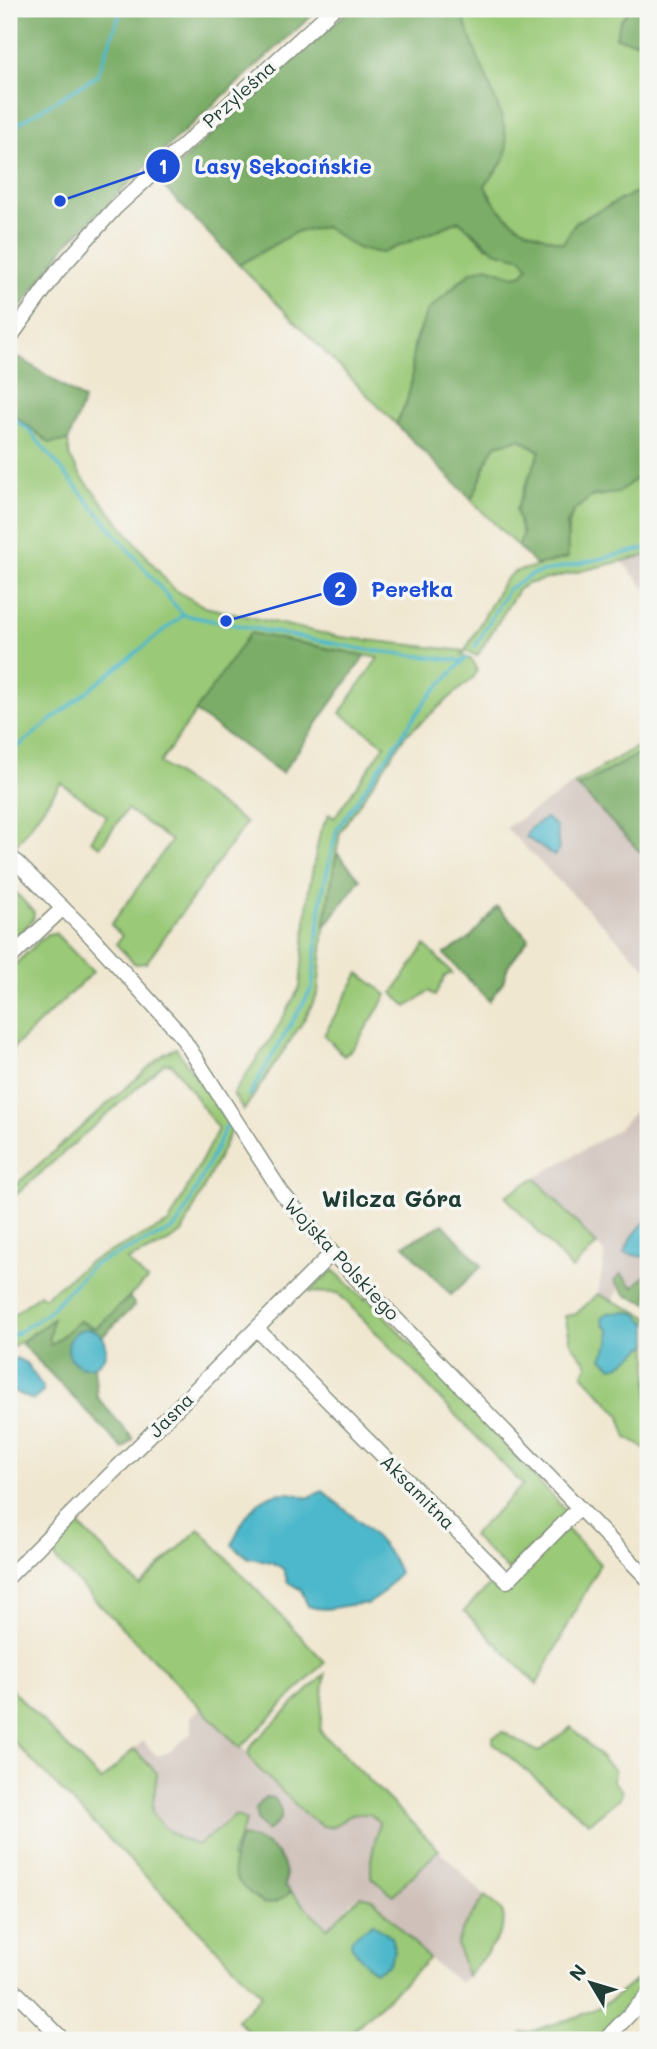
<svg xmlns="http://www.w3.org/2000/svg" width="657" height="2049" font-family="Mali,sans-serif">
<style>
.industrial{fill:#cfc1ba}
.green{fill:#9ac977;stroke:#5c8356;stroke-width:2}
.forest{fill:#7bad68;stroke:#4d754e;stroke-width:2}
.water{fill:#4eb8cb;stroke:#367a80;stroke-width:2}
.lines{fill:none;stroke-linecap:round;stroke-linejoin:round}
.stream{stroke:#4eb8cb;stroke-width:3.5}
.minor-casing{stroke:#889282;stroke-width:17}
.minor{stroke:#fff;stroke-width:14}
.labels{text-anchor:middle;stroke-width:7;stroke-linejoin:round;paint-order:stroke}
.street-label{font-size:19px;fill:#1f3d34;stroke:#f6f6f2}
.quarter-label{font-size:23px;font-weight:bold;fill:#1f3d34;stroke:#f6f6f2}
.leader{fill:none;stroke:#1d4ed8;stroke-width:2.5}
.callout-dot{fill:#1d4ed8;stroke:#f6f6f2;stroke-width:2.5}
.mark-label{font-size:21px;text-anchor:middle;font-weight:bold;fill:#fff}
.callout-label{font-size:21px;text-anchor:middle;font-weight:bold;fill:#1d4ed8;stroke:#f6f6f2;stroke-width:7;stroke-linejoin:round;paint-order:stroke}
</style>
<rect width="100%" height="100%" fill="#f6f6f2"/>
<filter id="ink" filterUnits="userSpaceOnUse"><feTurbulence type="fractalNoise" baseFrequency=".0143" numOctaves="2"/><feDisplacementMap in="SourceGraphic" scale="14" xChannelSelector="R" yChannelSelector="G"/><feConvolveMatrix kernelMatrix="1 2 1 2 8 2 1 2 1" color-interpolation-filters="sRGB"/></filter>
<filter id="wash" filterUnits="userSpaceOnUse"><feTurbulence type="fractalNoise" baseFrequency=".00686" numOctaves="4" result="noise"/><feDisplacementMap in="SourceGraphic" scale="28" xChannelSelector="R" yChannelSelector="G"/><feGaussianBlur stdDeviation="1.57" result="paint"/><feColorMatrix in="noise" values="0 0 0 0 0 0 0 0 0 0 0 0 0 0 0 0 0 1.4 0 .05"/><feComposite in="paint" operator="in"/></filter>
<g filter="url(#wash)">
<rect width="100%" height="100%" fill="#f0e7d0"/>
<g class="industrial">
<polygon points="648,555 648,591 620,560"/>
<polygon points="574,784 648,860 648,970 506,828"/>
<polygon points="648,1098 648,1273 633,1287 621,1274 614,1281 618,1289 613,1300 598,1294 605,1253 535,1178 617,1130"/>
<polygon points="201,1708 248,1753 253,1763 332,1827 353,1814 370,1814 379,1822 371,1860 371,1877 383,1889 393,1895 439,1850 485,1896 462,1930 457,1944 467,1976 460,1983 429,1959 373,1899 361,1896 353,1900 327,1928 285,1886 287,1877 258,1839 242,1836 246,1821 198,1845 183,1841 164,1830 152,1813 157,1773 134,1749 143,1741 157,1756 171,1751 191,1733 191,1717"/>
</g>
<g class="green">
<path d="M462 9H630L620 22 616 38 638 42 648 39V190L638 191 563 244C526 232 502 222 484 186 491 177 500 169 504 159 518 130 466 45 462 9Z"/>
<path d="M459 221 486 246 522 258 529 267 523 274 514 277C501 270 475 270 462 279 451 286 423 322 417 334 411 348 413 363 412 378 411 394 403 409 396 424L239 265 296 232 325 227 359 249 382 253Z"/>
<path d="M9 411 50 443 68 441 70 458 81 476 173 589 205 607 340 637 465 651 504 581 514 572 568 558C566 533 567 496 601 496L648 469V555L527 584 518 590 477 656 466 651 462 655 473 661 477 670 474 677 405 736 340 832 324 928 318 993 304 1020 244 1110 233 1094 274 1034 300 987 309 889 320 832 329 814 334 818 385 745 340 713 378 658 250 633 160 763 246 823 146 963 135 964 116 944 122 936 111 925 171 841 127 809 100 847 91 840 107 816 61 783 17 844 9 836Z"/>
<path d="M520 439 540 452C529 480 510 505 523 535L518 547 471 500C482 482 484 462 496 445Z"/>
<polygon points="648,740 648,749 578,787 574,784"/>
<polygon points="9,886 34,912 33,920 9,943"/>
<polygon points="55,933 93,972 9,1052 9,970 47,934"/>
<polygon points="425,945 452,973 445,976 435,996 429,991 407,1007 393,993"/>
<polygon points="359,973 387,995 354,1047 344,1056 324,1035"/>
<polygon points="176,1048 232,1129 182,1233 161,1246 127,1260 147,1280 96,1328 79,1321 51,1346 49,1337 52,1321 9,1349 9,1318 40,1294 44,1298 89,1262 169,1223 218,1129 172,1064 165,1063 10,1200 9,1191 164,1054"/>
<polygon points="535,1178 597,1245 572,1269 505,1196"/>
<polygon points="333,1270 365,1299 367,1297 567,1512 508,1570 472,1536 523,1485 338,1293 309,1292"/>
<polygon points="598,1294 648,1317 648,1450 627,1438 619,1414 583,1375 587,1364 571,1343 565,1316 576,1314"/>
<polygon points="79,1525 140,1586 199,1529 325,1662 240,1748 55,1559 56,1547"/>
<polygon points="566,1528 600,1564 537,1684 464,1611 497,1578 506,1587"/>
<polygon points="325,1674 320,1731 439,1850 393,1895 371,1877 371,1860 379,1822 370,1814 353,1814 332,1827 322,1826 305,1814 253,1763 248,1753 253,1743"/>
<path d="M9 1687 101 1781 134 1749 157 1773 152 1813C165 1831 177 1839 198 1845L236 1815 246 1821 231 1857 276 1902 291 1892 327 1928 361 1896 373 1899 429 1959 343 2040H256L237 2020 262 1995 9 1737Z"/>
<polygon points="571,1727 614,1770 613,1781 622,1791 621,1797 589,1823 493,1743 493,1737 503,1732 538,1752"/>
<path d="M485 1896C490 1901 498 1906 502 1912 512 1929 478 1963 467 1976L457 1944 462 1930Z"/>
<path d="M648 1969V1987L597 2040H530L522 2033C535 2032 542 2027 554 2024 596 2012 616 2000 648 1969Z"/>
</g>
<g class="forest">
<polygon points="9,9 319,9 155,158 67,244 9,324"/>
<path d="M350 9H462C466 45 519 129 504 159 499 169 490 177 485 186 502 222 526 232 563 243L576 222 638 191 648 190V469L618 493 592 496 574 511 567 524 568 558 536 565 518 547 523 535 516 510 540 451 520 439 496 445C483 462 482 482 471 499L396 424 406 405 412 380 413 353 426 312 471 272 487 267 514 276 523 274 528 267 522 258 495 251 459 221 382 253 359 249 325 227 296 232 239 265 159 182Z"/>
<polygon points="630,9 648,9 648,39 638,42 616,38 620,22"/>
<polygon points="19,357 84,400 68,441 50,443 9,411 9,371"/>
<polygon points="250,633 365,656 282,773 195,712"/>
<polygon points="648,749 648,860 578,787"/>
<polygon points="338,854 360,879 324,928 335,860"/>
<polygon points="497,907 529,938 508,966 503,982 489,1001 444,954 469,939"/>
<polygon points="443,1224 482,1266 451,1295 404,1245"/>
<polygon points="648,1273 648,1303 627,1296 614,1281 621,1274 633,1287"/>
<polygon points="129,1297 135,1305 102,1337 89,1328 83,1366 94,1367 97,1397 133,1439 123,1449 21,1343 53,1319 49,1337 51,1345 79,1321 96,1328"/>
<path d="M266 1797 274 1798C286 1814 283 1822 266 1831L257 1821 256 1808Z"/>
<path d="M242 1836C267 1840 291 1858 285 1886L291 1892 276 1902 264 1904C234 1882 224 1871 242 1836Z"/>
</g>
<g class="water">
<polygon points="546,818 556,826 559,849 554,856 526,837 529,829"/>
<polygon points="648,1218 648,1258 624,1253 632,1237"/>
<polygon points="628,1312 637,1314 648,1325 648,1344 620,1365 612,1367 602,1358 610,1341 609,1329 604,1326 602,1318 607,1313"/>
<circle cx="87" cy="1348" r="19"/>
<polygon points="16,1358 26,1363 43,1387 43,1392 33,1400 9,1389 9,1365"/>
<path d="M323 1491C349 1514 386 1539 399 1572L381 1595 368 1604C346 1602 329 1614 308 1606L301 1590 288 1582 283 1569 272 1562 249 1558 232 1545C245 1510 268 1481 307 1498Z"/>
<polygon points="373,1923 391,1937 395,1951 388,1965 376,1972 367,1966 351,1945 352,1938"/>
</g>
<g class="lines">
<g class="stream">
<polyline points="9,129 97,76 122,9"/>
<polyline points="9,416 28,429 183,615"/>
<polyline points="475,647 508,589 533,574 648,548"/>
<polyline points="9,754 183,615 367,650 463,661"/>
<polyline points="249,1096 312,988 322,894 337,829 427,699 466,658"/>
<polyline points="9,1338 45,1315 93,1265 172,1230 181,1220 227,1125"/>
</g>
</g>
</g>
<g filter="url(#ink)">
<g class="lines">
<defs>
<g id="minor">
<polyline points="9,339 57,272 115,208 333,9"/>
<polyline points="9,855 89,934 180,1034 282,1193 332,1253 648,1579"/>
<polyline points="9,959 63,908"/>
<polyline points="257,1329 507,1581 579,1508"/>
<polyline points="9,1576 332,1253"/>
<polyline points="9,1985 63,2040"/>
<polyline points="605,2040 648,1995"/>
</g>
</defs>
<use href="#minor" class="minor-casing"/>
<use href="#minor" class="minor"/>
</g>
</g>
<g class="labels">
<g class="street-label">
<text transform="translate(239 94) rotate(-42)" y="7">Przyleśna</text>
<text transform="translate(342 1259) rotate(47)" y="7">Wojska Polskiego</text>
<text transform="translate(171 1415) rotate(-45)" y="7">Jasna</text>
<text transform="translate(418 1492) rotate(45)" y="7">Aksamitna</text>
</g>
<g class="quarter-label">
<text x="392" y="1207">Wilcza Góra</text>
</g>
</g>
<path class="leader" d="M60 201L163 166M226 621L340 589"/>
<g class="callout-dot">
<circle cx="60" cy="201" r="7"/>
<circle cx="226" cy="621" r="7"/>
<circle cx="163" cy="166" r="18"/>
<circle cx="340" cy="589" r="18"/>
</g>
<g class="mark-label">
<text x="163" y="174">1</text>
<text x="340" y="597">2</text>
</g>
<g class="callout-label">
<text x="283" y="174">Lasy Sękocińskie</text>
<text x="412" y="597">Perełka</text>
</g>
<rect width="657" height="2049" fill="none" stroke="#f6f6f2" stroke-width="35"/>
<g transform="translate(591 1983) rotate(308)" stroke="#f6f6f2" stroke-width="5" paint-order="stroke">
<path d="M0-5L12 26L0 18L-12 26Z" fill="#1f3d34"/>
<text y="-10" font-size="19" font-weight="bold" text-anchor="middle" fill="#1f3d34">N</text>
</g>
</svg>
